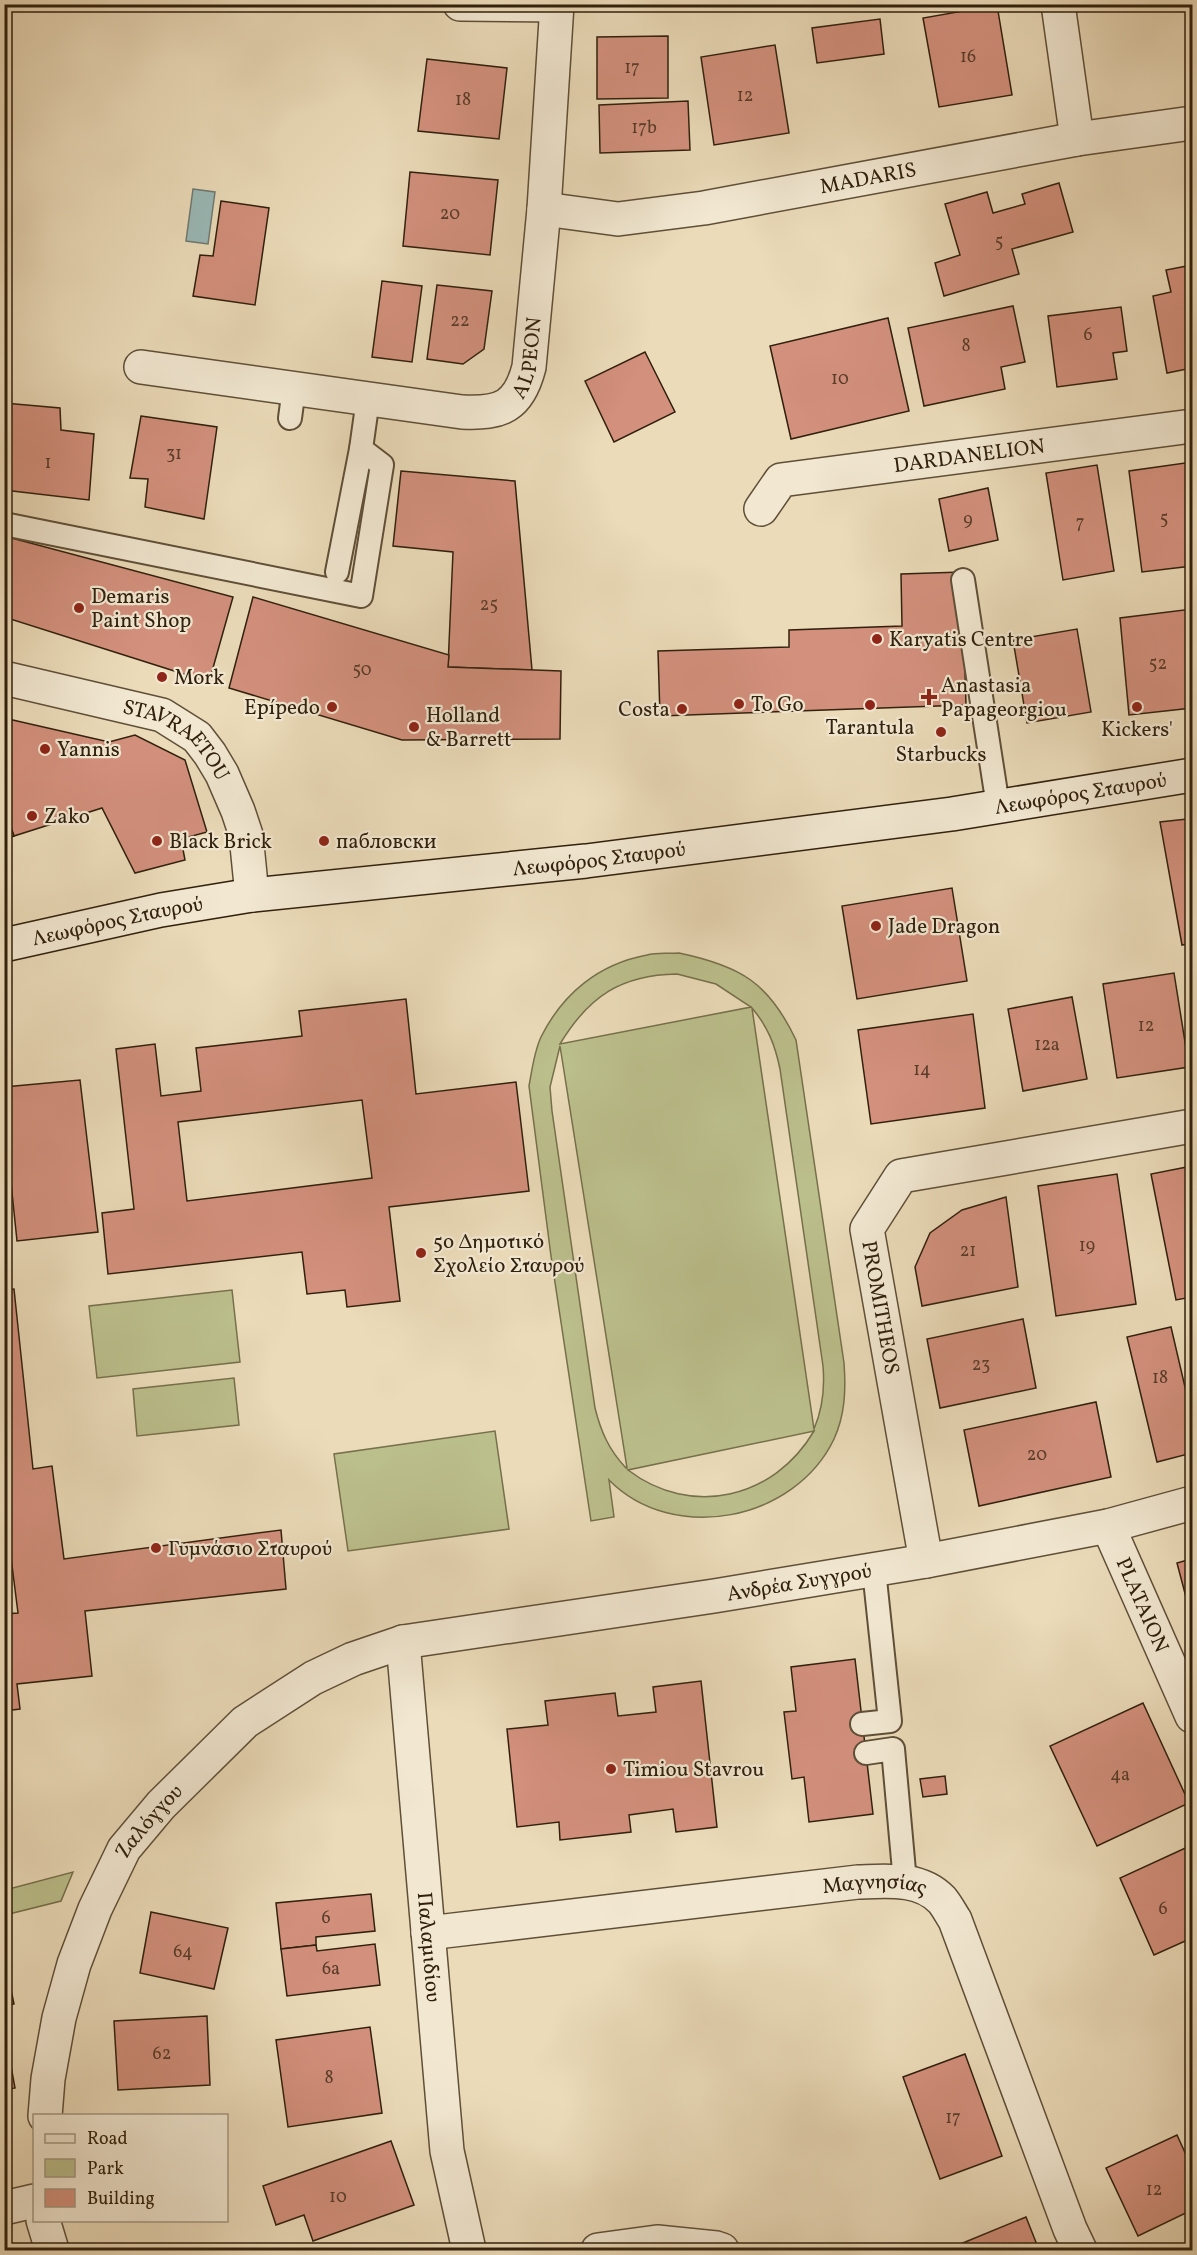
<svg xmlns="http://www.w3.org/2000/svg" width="1197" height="2255" font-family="Vollkorn,serif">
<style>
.green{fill:#bbbf8c;stroke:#76704c;stroke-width:1.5;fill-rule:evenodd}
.water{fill:#9ab9b7;stroke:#707c73;stroke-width:1.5}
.building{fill:#d3907d;stroke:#30200d;stroke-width:1.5;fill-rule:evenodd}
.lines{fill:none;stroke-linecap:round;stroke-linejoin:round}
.service-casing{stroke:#5f4f38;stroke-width:26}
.minor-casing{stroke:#5f4f38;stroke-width:36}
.tertiary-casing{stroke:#5f4f38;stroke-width:36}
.secondary-casing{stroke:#30200d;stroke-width:36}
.service{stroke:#f2e8d2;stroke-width:22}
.minor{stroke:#f2e8d2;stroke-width:33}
.tertiary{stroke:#f2e8d2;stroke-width:33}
.secondary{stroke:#f2e8d2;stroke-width:33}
.poi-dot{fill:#8f2418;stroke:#f2e8d2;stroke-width:2}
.labels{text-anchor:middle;stroke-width:4.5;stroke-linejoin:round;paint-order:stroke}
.number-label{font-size:18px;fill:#593c29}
.street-label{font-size:21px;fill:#30200d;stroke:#f2e8d2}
.poi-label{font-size:21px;fill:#30200d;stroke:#f2e8d2;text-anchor:start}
</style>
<rect width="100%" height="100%" fill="#ebdbb9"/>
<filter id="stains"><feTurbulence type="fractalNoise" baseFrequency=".00333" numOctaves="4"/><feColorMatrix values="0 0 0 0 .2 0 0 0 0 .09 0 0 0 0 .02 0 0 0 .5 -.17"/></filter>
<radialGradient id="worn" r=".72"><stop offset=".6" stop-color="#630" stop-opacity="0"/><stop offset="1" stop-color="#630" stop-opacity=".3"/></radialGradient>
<g class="green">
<path d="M679 953C741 966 769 983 796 1040L844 1363C846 1390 845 1415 834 1439 795 1521 673 1545 609 1480L614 1517 591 1521 551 1256 529 1086C532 1070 534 1052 541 1037 563 993 599 964 647 955 657 952 668 954 679 953ZM677 974 716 984 751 1007 560 1044C589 996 621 975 677 974ZM752 1008C768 1027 775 1045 780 1069L823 1366C825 1389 823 1408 814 1429ZM560 1046 627 1468H626C609 1450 601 1432 595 1408L552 1111 550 1087ZM814 1431C774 1499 691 1518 628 1470Z"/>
<polygon points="232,1290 240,1362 97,1378 89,1306"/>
<polygon points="234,1378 239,1425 137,1436 133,1389"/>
<polygon points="495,1431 509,1529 348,1551 334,1454"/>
<polygon points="73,1872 61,1901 5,1915 5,1890"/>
</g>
<polygon class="water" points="193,189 215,192 208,244 186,241"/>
<g class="building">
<polygon points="636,4 670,4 669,8"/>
<polygon points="997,5 1012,95 939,107 923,18"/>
<polygon points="880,19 884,54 817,63 812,28"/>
<polygon points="668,36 668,98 597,99 597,37"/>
<polygon points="775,45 789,133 714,145 701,57"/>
<polygon points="427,59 507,68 499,139 418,131"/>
<polygon points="688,101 690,150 600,153 599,105"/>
<polygon points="410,172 498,180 490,255 403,246"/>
<polygon points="1059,183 1073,232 1012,249 1019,274 944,296 935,263 960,255 945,204 987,192 993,213 1025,204 1022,194"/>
<polygon points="221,201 269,208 255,305 193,296 200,255 213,256"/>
<polygon points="1192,265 1192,368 1167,373 1153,296 1171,292 1166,270"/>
<polygon points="382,281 422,286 412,362 372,357"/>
<polygon points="437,285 492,291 484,349 463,364 427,359"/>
<polygon points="1013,306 1025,362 1001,367 1005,389 924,406 908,328"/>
<polygon points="1121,307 1127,351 1113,353 1117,379 1057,387 1048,316"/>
<polygon points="888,318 909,411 791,439 770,346"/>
<polygon points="645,352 675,412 614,442 585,381"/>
<polygon points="4,403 60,408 61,430 94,434 89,500 4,490"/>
<polygon points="141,416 217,427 204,519 145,507 148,479 130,478"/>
<polygon points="1192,462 1192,566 1142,572 1129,471"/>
<polygon points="1097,465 1114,571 1063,580 1046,473"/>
<polygon points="401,471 515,481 532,670 448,667 453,552 393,546"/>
<polygon points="988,488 998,540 949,551 939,499"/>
<polygon points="4,536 233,597 209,682 4,617"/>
<polygon points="962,572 966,705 660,716 658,651 789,647 789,630 902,626 901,574"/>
<polygon points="253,597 449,655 448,667 561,671 560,739 402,740 229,688"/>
<polygon points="1192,609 1192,708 1129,715 1120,618"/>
<polygon points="1077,629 1091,712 1027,723 1013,640"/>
<polygon points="4,718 109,742 135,735 185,760 207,832 181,839 185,860 135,873 102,808 14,836 4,808"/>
<polygon points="4,808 14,836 4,840"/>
<polygon points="1187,819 1192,823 1192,943 1182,945 1160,822"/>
<polygon points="952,888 967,981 857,999 842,906"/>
<polygon points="1174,973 1189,1067 1117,1078 1103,984"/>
<polygon points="1072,997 1087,1079 1023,1091 1008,1009"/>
<path d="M406 999 416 1094 516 1082 529 1191 389 1207 400 1301 347 1307 345 1290 307 1294 302 1252 108 1274 102 1213 134 1209 116 1049 155 1044 161 1096 201 1091 196 1048 302 1036 299 1011ZM362 1100 372 1178 187 1201 178 1122Z"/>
<polygon points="973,1014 985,1108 871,1124 858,1030"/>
<polygon points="80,1080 98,1232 17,1241 4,1115 4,1087"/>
<polygon points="1192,1166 1192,1297 1176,1300 1151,1174"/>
<polygon points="1117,1174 1136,1304 1056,1316 1038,1186"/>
<polygon points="1006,1197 1018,1287 922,1306 915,1267 930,1233 962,1210"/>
<polygon points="14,1289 33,1469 52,1466 64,1559 281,1530 286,1589 85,1611 92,1676 17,1684 20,1709 4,1711 4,1614 18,1613 4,1502 4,1290"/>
<polygon points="1023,1319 1036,1388 940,1408 927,1339"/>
<polygon points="1171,1327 1192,1417 1192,1453 1157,1462 1127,1337"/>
<polygon points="1096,1402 1111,1477 979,1506 964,1430"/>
<polygon points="1192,1541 1192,1620 1177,1563 1191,1559 1186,1543"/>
<polygon points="855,1659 873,1814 809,1822 804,1777 792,1779 784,1712 796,1711 791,1667"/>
<polygon points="701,1681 717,1827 676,1832 673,1809 629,1815 631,1832 560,1840 559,1822 517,1827 507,1729 548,1725 545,1701 615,1693 618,1716 656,1712 653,1687"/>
<polygon points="1143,1703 1189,1803 1097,1846 1050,1746"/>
<polygon points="945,1776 947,1794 923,1797 920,1779"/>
<polygon points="1192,1845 1192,1938 1154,1955 1120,1878"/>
<polygon points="371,1894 375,1931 316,1937 316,1945 281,1949 276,1903"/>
<polygon points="151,1912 228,1928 214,1989 140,1973"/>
<polygon points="375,1944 380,1985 287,1996 281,1949 316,1945 317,1951"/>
<polygon points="4,1957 14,2004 4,2006"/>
<polygon points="1192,1982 1192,1997 1187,1985"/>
<polygon points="207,2016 210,2085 118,2090 114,2021"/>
<polygon points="370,2027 382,2113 288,2127 276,2040"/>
<polygon points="4,2050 8,2050 15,2088 4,2090"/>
<polygon points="965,2054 1002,2156 940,2179 903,2077"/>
<polygon points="1177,2135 1192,2168 1192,2210 1138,2236 1106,2168"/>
<polygon points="391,2141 414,2205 313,2241 304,2215 276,2225 263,2186"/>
<polygon points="1026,2217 1039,2250 960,2250 958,2245"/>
<polygon points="390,2244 393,2250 373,2250"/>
<polygon points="1192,2244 1192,2250 1176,2250"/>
</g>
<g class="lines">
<defs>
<g id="service">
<polyline points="290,418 294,388"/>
<polyline points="4,524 361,596 382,465 361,449 368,399"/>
<polyline points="337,572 361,449"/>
<polyline points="963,580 998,806"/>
<polyline points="862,1724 890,1721 874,1570"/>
<polyline points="866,1753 893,1749 905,1882"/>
</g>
<g id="minor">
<polyline points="460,4 557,5"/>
<polyline points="1058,4 1077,139"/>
<path id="s1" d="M544 209 618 219 704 208 1077 139 1192 123"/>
<path id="s2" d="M141 367 462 412C502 414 519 406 529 367L544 209 557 4"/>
<path id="s3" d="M761 509 781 480 1192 426"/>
<path id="s4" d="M4 678 162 715 197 737 210 754 222 774 238 811 246 835 252 895"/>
<path id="s5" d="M1192 1126 901 1176 867 1229 926 1561 1108 1526 1192 1503"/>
<path id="s6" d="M1108 1526 1192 1716"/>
<path id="s7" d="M403 1642 447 2151 469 2250"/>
<path id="s8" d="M428 1933 858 1882C887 1881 920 1877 942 1900 947 1906 951 1914 955 1920L1070 2229 1080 2250"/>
<polyline points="4,2208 34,2201"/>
<polyline points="598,2250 657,2242 716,2248 722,2250"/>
</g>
<g id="tertiary">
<path id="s9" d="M45 2116 48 2079 59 2018 74 1964 95 1909 124 1849 161 1805 245 1722 313 1678 353 1659 403 1642 714 1596 926 1561"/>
<polyline points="43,2220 52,2250"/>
</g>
<g id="secondary">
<path id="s10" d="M4 945 161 910 252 895 586 861 952 814 1192 775"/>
</g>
</defs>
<use href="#service" class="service-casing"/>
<use href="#minor" class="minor-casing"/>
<use href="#tertiary" class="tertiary-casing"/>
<use href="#secondary" class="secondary-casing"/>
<use href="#service" class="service"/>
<use href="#minor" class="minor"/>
<use href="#tertiary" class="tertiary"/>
<use href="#secondary" class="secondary"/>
</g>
<g class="poi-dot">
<circle cx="79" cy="608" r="6"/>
<circle cx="877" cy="639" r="6"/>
<circle cx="162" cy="677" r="6"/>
<path d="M926 688h6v6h6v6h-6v6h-6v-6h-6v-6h6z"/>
<circle cx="739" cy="704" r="6"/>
<circle cx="870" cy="705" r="6"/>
<circle cx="332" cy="707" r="6"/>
<circle cx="1137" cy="707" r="6"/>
<circle cx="682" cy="709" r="6"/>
<circle cx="414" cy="727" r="6"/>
<circle cx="941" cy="732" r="6"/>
<circle cx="45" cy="749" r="6"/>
<circle cx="32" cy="816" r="6"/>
<circle cx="157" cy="841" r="6"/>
<circle cx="324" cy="841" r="6"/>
<circle cx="876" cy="926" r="6"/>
<circle cx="421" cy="1253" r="6"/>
<circle cx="156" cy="1548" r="6"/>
<circle cx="611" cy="1769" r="6"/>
</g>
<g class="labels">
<g class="number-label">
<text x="968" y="62">16</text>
<text x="632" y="73">17</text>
<text x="745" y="101">12</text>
<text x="463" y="105">18</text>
<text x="644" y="133">17b</text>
<text x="450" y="219">20</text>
<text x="999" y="247">5</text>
<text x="460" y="326">22</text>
<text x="1088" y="340">6</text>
<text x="966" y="351">8</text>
<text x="840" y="384">10</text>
<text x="174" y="459">31</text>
<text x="48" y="468">1</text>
<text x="1164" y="524">5</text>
<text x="968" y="525">9</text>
<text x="1080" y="528">7</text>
<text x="489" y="610">25</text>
<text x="1158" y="669">52</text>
<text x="362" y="675">50</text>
<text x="1146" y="1031">12</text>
<text x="1047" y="1050">12a</text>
<text x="922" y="1075">14</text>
<text x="1087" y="1251">19</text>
<text x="968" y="1256">21</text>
<text x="981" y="1370">23</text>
<text x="1160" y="1383">18</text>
<text x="1037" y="1460">20</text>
<text x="1120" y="1780">4a</text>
<text x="1163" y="1914">6</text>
<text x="326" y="1923">6</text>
<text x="183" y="1957">64</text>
<text x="331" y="1974">6a</text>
<text x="162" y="2059">62</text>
<text x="329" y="2083">8</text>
<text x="953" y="2123">17</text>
<text x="1154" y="2195">12</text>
<text x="338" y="2202">10</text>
</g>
<g class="street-label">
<text dy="7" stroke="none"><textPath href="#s1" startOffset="328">MADARIS</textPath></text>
<text dy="7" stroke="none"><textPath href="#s2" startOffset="424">ALPEON</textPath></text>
<text dy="7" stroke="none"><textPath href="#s3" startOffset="225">DARDANELION</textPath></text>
<text dy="7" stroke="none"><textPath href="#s4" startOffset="188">STAVRAETOU</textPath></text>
<text dy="7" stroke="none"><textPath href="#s10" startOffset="1088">Λεωφόρος Σταυρού</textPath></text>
<text dy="7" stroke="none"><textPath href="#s10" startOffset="602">Λεωφόρος Σταυρού</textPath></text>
<text dy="7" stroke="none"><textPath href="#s10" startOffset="116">Λεωφόρος Σταυρού</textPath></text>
<text dy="7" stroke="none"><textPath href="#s5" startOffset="438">PROMITHEOS</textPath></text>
<text dy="7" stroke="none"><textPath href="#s9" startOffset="1035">Ανδρέα Συγγρού</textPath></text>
<text dy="7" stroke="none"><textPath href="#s6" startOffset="86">PLATAION</textPath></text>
<text dy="7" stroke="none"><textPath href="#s9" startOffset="318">Ζαλόγγου</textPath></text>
<text dy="7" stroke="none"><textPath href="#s8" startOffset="450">Μαγνησίας</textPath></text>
<text dy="7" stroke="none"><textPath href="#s7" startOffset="306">Παλαμιδίου</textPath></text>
</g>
<g class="poi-label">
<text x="91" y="603">Demaris<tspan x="91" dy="24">Paint Shop</tspan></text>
<text x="889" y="646">Karyatis Centre</text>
<text x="174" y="684">Mork</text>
<text x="941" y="692">Anastasia<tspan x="941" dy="24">Papageorgiou</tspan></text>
<text x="751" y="711">To Go</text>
<text x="320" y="714" text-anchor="end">Epípedo</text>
<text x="670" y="716" text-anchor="end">Costa</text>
<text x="426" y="722">Holland<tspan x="426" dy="24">&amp; Barrett</tspan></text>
<text x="870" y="734" text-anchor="middle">Tarantula</text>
<text x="1137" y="736" text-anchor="middle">Kickers'</text>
<text x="57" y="756">Yannis</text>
<text x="941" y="761" text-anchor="middle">Starbucks</text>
<text x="44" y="823">Zako</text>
<text x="169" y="848">Black Brick</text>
<text x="336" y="848">пабловски</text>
<text x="888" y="933">Jade Dragon</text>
<text x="433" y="1248">5ο Δημοτικό<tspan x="433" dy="24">Σχολείο Σταυρού</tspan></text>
<text x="168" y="1555">Γυμνάσιο Σταυρού</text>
<text x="623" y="1776">Timiou Stavrou</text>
</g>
</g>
<rect width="1197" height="2255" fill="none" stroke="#ebdbb9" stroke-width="24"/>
<rect x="6" y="6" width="1185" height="2243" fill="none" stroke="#30200d" stroke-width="3"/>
<rect x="12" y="12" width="1173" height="2231" fill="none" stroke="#30200d" stroke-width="1.5"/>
<rect x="33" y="2114" width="195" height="108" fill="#f2e8d2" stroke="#a49883" stroke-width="1.5"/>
<rect x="45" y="2134" width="30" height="9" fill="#f2e8d2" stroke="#a49883" stroke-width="1.5"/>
<text x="87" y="2144" font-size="18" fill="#30200d">Road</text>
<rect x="45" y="2159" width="30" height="18" fill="#bbbf8c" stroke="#a49883" stroke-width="1.5"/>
<text x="87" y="2174" font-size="18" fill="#30200d">Park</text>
<rect x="45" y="2189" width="30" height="18" fill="#d3907d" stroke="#a49883" stroke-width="1.5"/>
<text x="87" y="2204" font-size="18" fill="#30200d">Building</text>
<rect width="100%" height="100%" filter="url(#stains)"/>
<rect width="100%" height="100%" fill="url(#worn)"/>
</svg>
